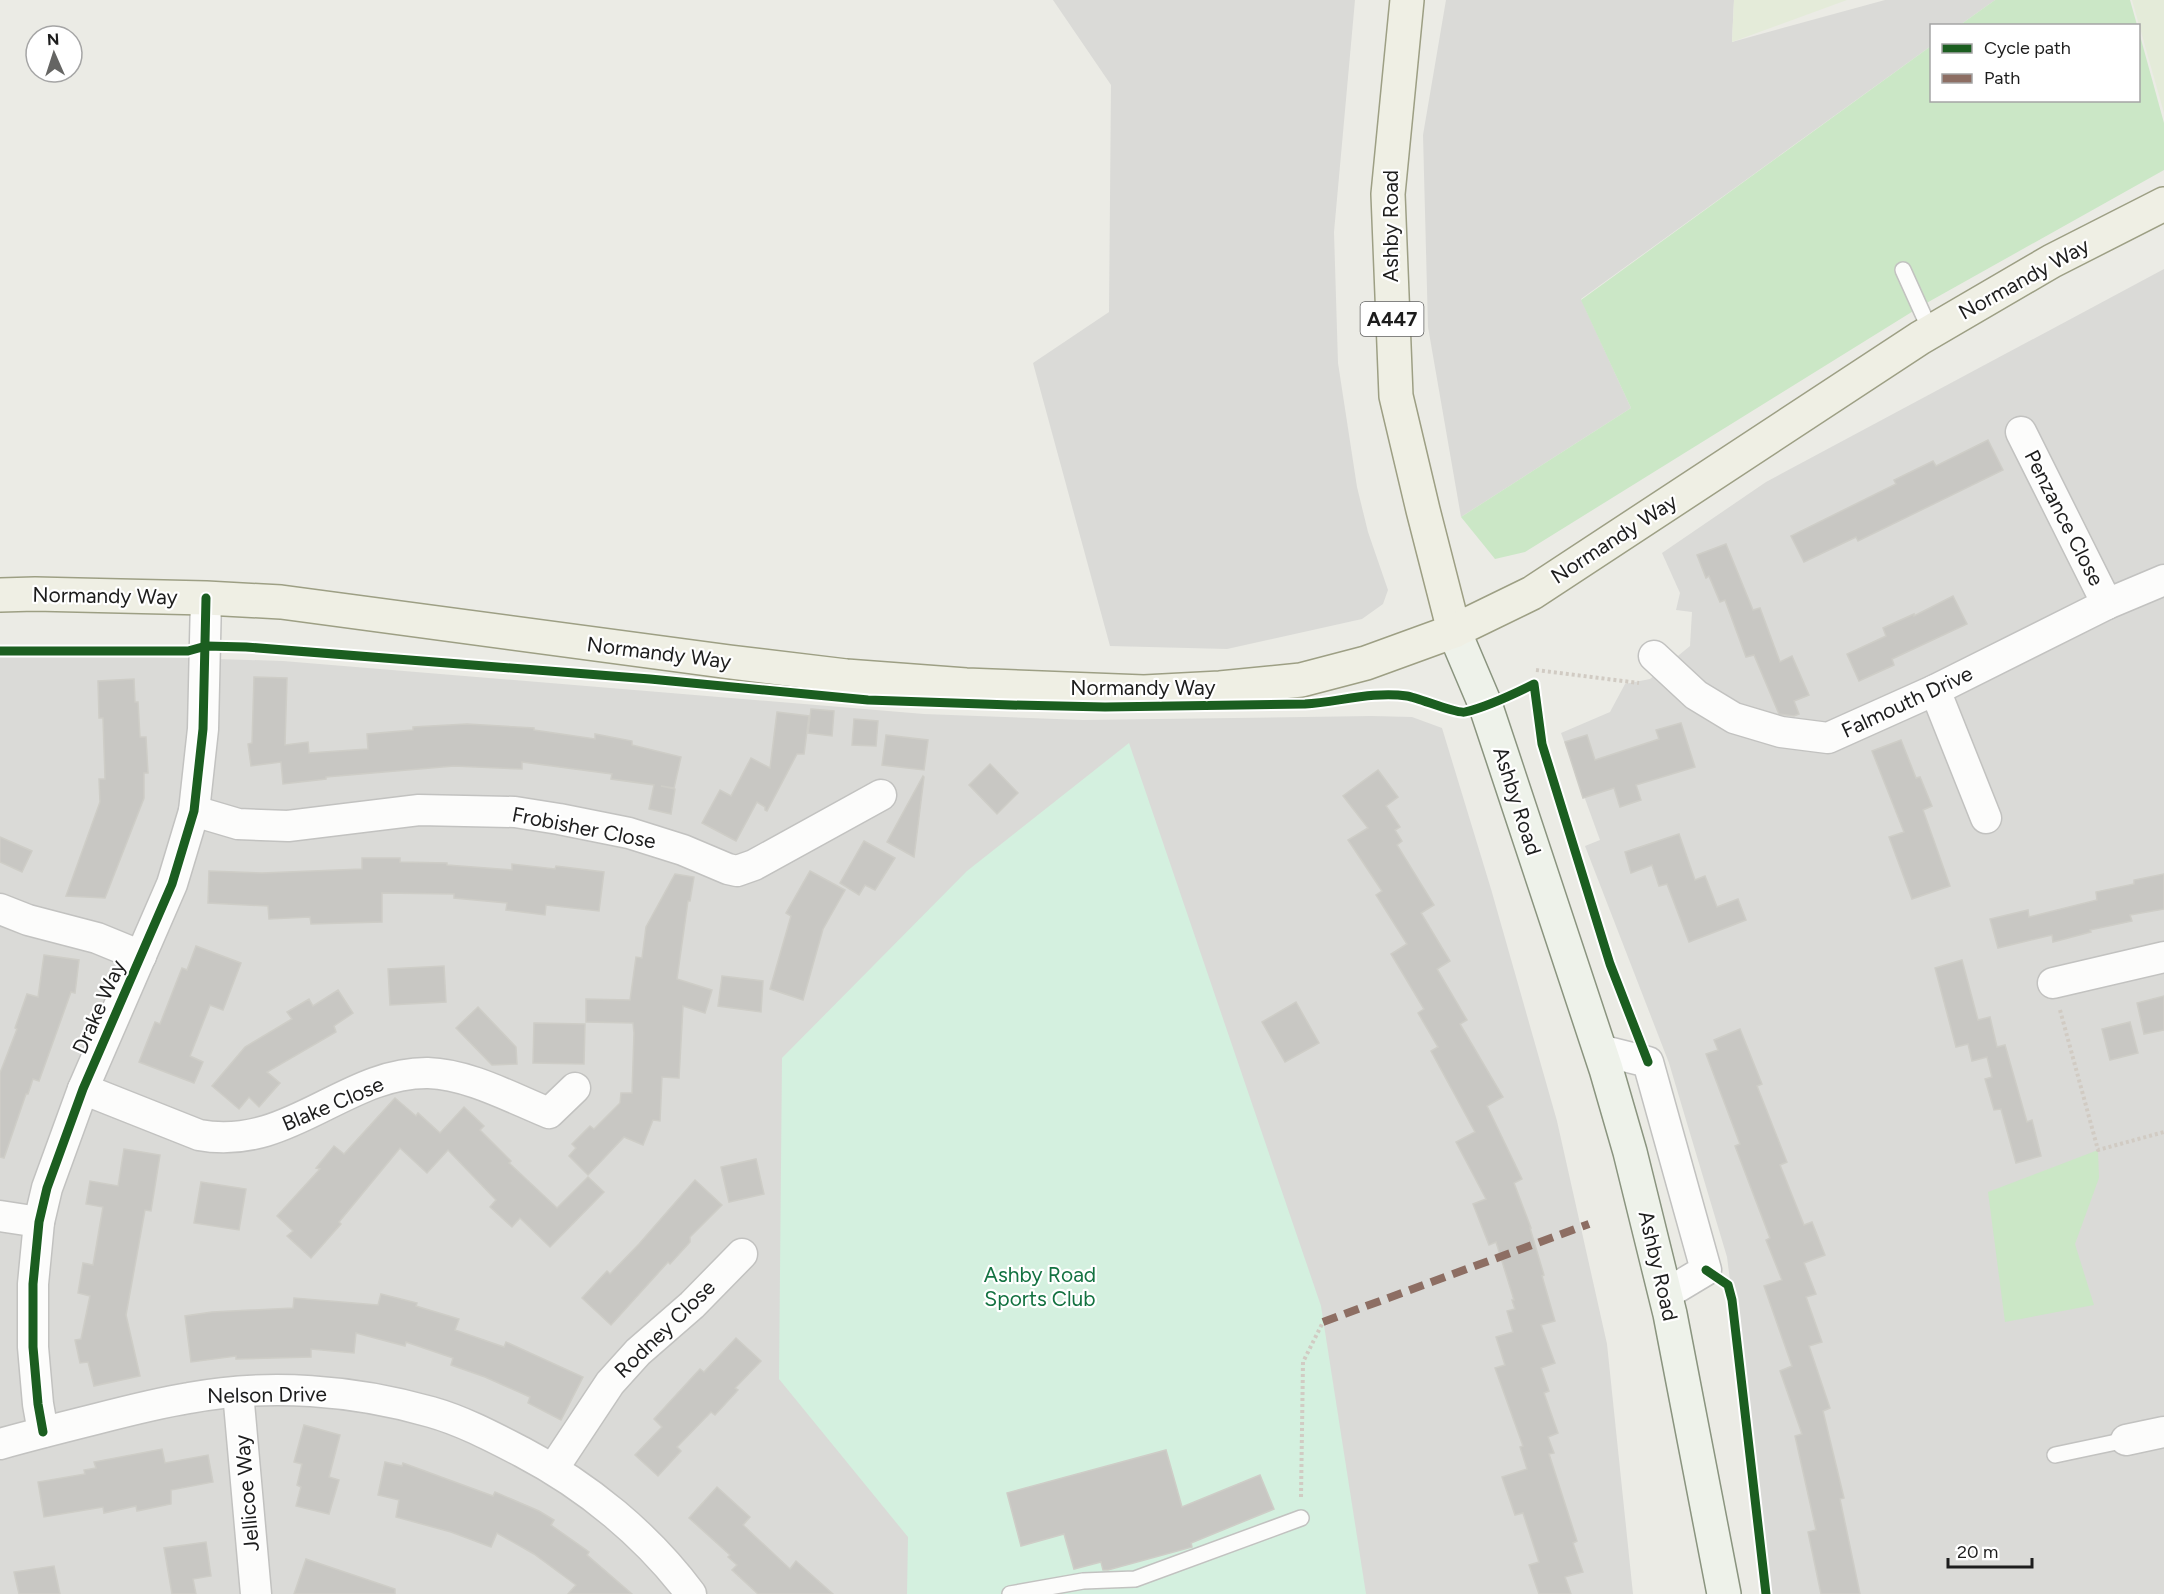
<svg xmlns="http://www.w3.org/2000/svg" width="2164" height="1594" font-family="Figtree,sans-serif">
<style>
.residential{fill:#dadad7}
.farmland{fill:#e4ebd9}
.grass{fill:#cbe7c6}
.park{fill:#d4f0df}
.building{fill:#c8c7c3;stroke:#cecdc7;stroke-width:1.5}
.lines{fill:none;stroke-linecap:round;stroke-linejoin:round}
.service-casing{stroke:#c2c2c0;stroke-width:18}
.minor-casing{stroke:#c2c2c0;stroke-width:33}
.secondary-casing{stroke:#8a947f;stroke-width:36}
.primary-casing{stroke:#9d9f84;stroke-width:36}
.path{stroke:#d1cbc3;stroke-width:4;stroke-dasharray:3 3;stroke-linecap:butt}
.service{stroke:#fcfcfb;stroke-width:15}
.minor{stroke:#fcfcfb;stroke-width:30}
.secondary{stroke:#eef2ea;stroke-width:33}
.primary{stroke:#efefe4;stroke-width:33}
.quiet{stroke:#8d6e63;stroke-width:8;stroke-dasharray:15 8;stroke-linecap:butt}
.cycleway-casing{stroke:#fff;stroke-width:13}
.cycleway{stroke:#1b5e20;stroke-width:9}
.labels{text-anchor:middle;stroke-width:4.5;stroke-linejoin:round;paint-order:stroke}
.shield{fill:#fff;stroke:#616161;stroke-width:1.5}
.shield-label{font-size:20px;font-weight:bold;fill:#1d1d1d}
.street-label{font-size:21px;fill:#1d1d1d;stroke:#fff}
.park-label{font-size:21px;fill:#137241;stroke:#fff}
</style>
<rect width="100%" height="100%" fill="#ebebe5"/>
<g class="residential">
<polygon points="1053,0 1355,0 1334,232 1338,363 1357,487 1368,532 1388,590 1383,604 1362,619 1227,649 1110,646 1033,363 1109,312 1111,85"/>
<polygon points="1446,0 1734,0 1732,42 1885,0 1995,0 1960,25 1932,26 1931,46 1581,299 1631,408 1461,517 1428,327 1423,135"/>
<polygon points="2164,269 2164,1594 1770,1594 1727,1257 1669,1063 1585,846 1600,840 1561,733 1610,712 1625,684 1650,679 1690,646 1692,612 1676,610 1680,593 1662,553 1766,482"/>
<polygon points="0,652 283,661 924,714 1083,720 1372,716 1412,717 1442,728 1491,889 1557,1121 1607,1344 1633,1594 0,1594"/>
</g>
<g class="farmland">
<polygon points="1734,0 1847,0 1732,42"/>
<polygon points="2132,0 2164,0 2164,113"/>
</g>
<g class="grass">
<polygon points="1995,0 2130,0 2137,25 1960,25"/>
<polygon points="2139,32 2164,123 2164,170 1923,305 1525,552 1495,559 1461,517 1631,408 1581,300 1931,46 1932,100 2138,100"/>
<polygon points="2098,1150 2099,1178 2075,1244 2094,1305 2005,1322 1988,1192"/>
</g>
<polygon class="park" points="1129,743 1321,1306 1366,1594 907,1594 908,1537 779,1379 782,1058 967,871"/>
<g class="building">
<polygon points="1988,440 2003,470 1858,541 1856,537 1804,562 1791,536 1896,484 1894,480 1933,461 1936,466"/>
<polygon points="1726,544 1753,610 1760,608 1780,662 1792,656 1809,695 1794,701 1799,714 1794,716 1779,714 1754,655 1746,657 1725,600 1720,602 1709,576 1706,578 1697,555"/>
<polygon points="1953,596 1967,624 1892,659 1894,665 1859,681 1847,654 1886,636 1883,628 1914,614 1914,616"/>
<polygon points="254,677 287,678 285,745 308,742 309,753 368,749 367,734 413,730 413,727 467,724 534,728 534,730 595,739 595,734 632,741 632,745 681,757 674,788 661,786 675,789 671,814 649,809 654,785 611,779 612,774 522,762 522,769 454,766 326,777 326,779 283,784 281,762 251,766 248,744 252,743"/>
<polygon points="134,679 135,702 138,702 140,737 146,737 148,773 144,773 144,798 105,898 66,896 100,802 99,779 105,779 103,718 99,718 98,681"/>
<polygon points="811,709 834,711 832,736 808,733"/>
<polygon points="777,712 809,716 804,754 797,754 767,811 765,810 765,807 757,802 736,841 702,823 720,790 731,796 751,758 770,768"/>
<polygon points="854,719 878,721 876,746 852,745"/>
<polygon points="1681,723 1695,767 1636,785 1641,800 1620,807 1614,788 1583,798 1565,742 1587,735 1595,760 1659,739 1656,730"/>
<polygon points="886,735 928,740 924,770 882,765"/>
<polygon points="1901,740 1916,778 1920,777 1932,806 1923,810 1950,886 1912,899 1889,837 1904,832 1872,751"/>
<polygon points="990,764 1018,793 997,814 969,785"/>
<polygon points="1378,770 1398,797 1386,806 1400,827 1395,830 1402,841 1397,845 1434,905 1421,913 1450,961 1437,969 1467,1020 1460,1024 1503,1097 1487,1106 1522,1179 1514,1183 1531,1228 1530,1228 1544,1275 1542,1276 1555,1321 1541,1325 1555,1363 1541,1368 1549,1391 1544,1393 1558,1433 1548,1437 1554,1453 1549,1454 1577,1541 1573,1543 1583,1572 1565,1577 1571,1594 1539,1594 1529,1565 1539,1562 1523,1513 1515,1515 1502,1477 1527,1469 1520,1447 1523,1446 1495,1368 1505,1365 1496,1337 1513,1332 1507,1311 1515,1309 1512,1300 1514,1300 1496,1242 1489,1245 1473,1204 1486,1199 1456,1142 1475,1132 1431,1051 1438,1047 1418,1013 1424,1009 1391,954 1407,944 1376,895 1382,891 1348,840 1368,828 1343,796"/>
<polygon points="923,776 924,777 914,857 887,842"/>
<polygon points="1679,834 1695,880 1705,876 1717,907 1738,899 1746,920 1689,942 1667,884 1659,886 1652,865 1631,873 1625,852"/>
<polygon points="0,837 32,851 22,872 0,862"/>
<polygon points="864,841 895,858 875,890 865,885 859,895 840,883"/>
<polygon points="362,858 400,858 400,862 447,863 447,865 512,870 512,864 555,869 556,866 604,872 599,911 546,905 545,915 506,910 507,903 454,898 454,894 382,893 382,922 311,924 310,917 269,919 268,906 208,903 209,871 262,873 362,869"/>
<polygon points="810,871 845,890 823,929 803,1000 770,989 791,916 786,913"/>
<polygon points="675,874 694,877 690,901 688,901 677,979 712,990 705,1013 683,1006 679,1078 662,1077 660,1121 653,1120 643,1145 624,1137 588,1175 569,1156 576,1148 572,1144 590,1126 594,1129 620,1103 621,1093 632,1093 634,1033 633,1023 586,1022 586,999 630,1000 636,957 642,958 646,927"/>
<polygon points="2164,874 2164,909 2130,915 2132,921 2090,930 2091,932 2053,942 2052,935 1998,948 1990,919 2028,910 2029,917 2097,900 2096,892 2134,884 2134,880"/>
<polygon points="196,946 241,963 223,1010 210,1005 190,1056 203,1062 194,1083 139,1062 155,1022 160,1024 182,968 187,970"/>
<polygon points="44,955 79,960 75,993 71,992 39,1081 33,1079 28,1094 26,1094 4,1158 0,1157 0,1073 17,1029 15,1028 27,994 38,997"/>
<polygon points="1962,960 1978,1020 1990,1017 1997,1047 2005,1045 2027,1122 2032,1120 2041,1156 2016,1163 2001,1109 1994,1110 1985,1079 1992,1077 1987,1057 1972,1061 1968,1044 1956,1047 1935,968"/>
<polygon points="444,966 446,1002 390,1005 388,969"/>
<polygon points="722,976 763,981 761,1012 718,1006"/>
<polygon points="338,990 353,1013 334,1026 336,1032 267,1072 280,1083 259,1107 249,1097 239,1109 212,1086 245,1047 292,1019 287,1012 309,999 313,1006"/>
<polygon points="2164,996 2164,1030 2144,1034 2137,1003"/>
<polygon points="1296,1002 1319,1043 1285,1062 1262,1022"/>
<polygon points="478,1007 516,1047 517,1064 492,1065 456,1028"/>
<polygon points="2130,1022 2138,1053 2110,1060 2102,1029"/>
<polygon points="534,1023 585,1024 584,1064 533,1063"/>
<polygon points="1740,1029 1762,1084 1757,1086 1787,1162 1780,1165 1804,1225 1812,1222 1825,1255 1804,1263 1816,1294 1806,1297 1822,1342 1809,1346 1830,1408 1823,1411 1844,1498 1840,1499 1860,1594 1821,1594 1808,1532 1816,1530 1795,1436 1802,1434 1780,1371 1792,1366 1764,1286 1782,1280 1766,1240 1770,1238 1735,1146 1740,1144 1706,1054 1718,1050 1714,1040"/>
<polygon points="395,1098 416,1116 418,1113 440,1133 464,1107 484,1126 480,1130 511,1161 509,1163 557,1208 588,1177 604,1192 550,1247 520,1218 512,1227 490,1207 496,1200 448,1150 427,1173 400,1148 339,1222 341,1224 311,1258 287,1236 293,1231 277,1216 320,1169 316,1168 334,1146 344,1154"/>
<polygon points="124,1149 160,1155 151,1211 145,1210 126,1315 140,1376 94,1386 88,1362 80,1363 75,1340 81,1339 90,1296 78,1293 83,1263 93,1265 103,1207 86,1204 90,1181 118,1186"/>
<polygon points="756,1159 764,1194 729,1202 721,1167"/>
<polygon points="695,1180 722,1205 690,1237 690,1242 670,1264 668,1262 611,1325 582,1298 607,1271 610,1274 639,1244"/>
<polygon points="201,1182 246,1189 239,1230 194,1223"/>
<polygon points="381,1294 417,1303 416,1306 459,1319 455,1330 504,1347 506,1342 583,1377 561,1420 528,1403 530,1397 485,1377 451,1365 453,1358 406,1342 405,1346 356,1333 354,1353 311,1349 311,1357 236,1359 236,1356 191,1362 185,1316 212,1312 293,1308 294,1298 378,1305"/>
<polygon points="736,1338 761,1361 735,1388 738,1390 715,1415 711,1412 677,1447 681,1451 658,1476 635,1455 662,1427 654,1419 700,1369 704,1372"/>
<polygon points="304,1425 340,1435 329,1477 339,1480 329,1514 296,1506 301,1487 297,1485 302,1464 294,1462"/>
<polygon points="162,1449 165,1463 208,1455 213,1482 171,1490 171,1504 137,1511 136,1506 104,1513 103,1507 44,1517 38,1482 85,1474 84,1470 96,1468 94,1462"/>
<polygon points="1166,1450 1182,1507 1260,1475 1274,1509 1191,1543 1192,1547 1108,1570 1103,1570 1101,1562 1074,1569 1064,1534 1021,1546 1007,1493"/>
<polygon points="385,1462 402,1466 403,1463 493,1496 495,1492 539,1511 554,1520 551,1525 589,1552 587,1555 632,1594 568,1594 576,1585 534,1554 497,1533 491,1547 451,1532 396,1517 399,1500 378,1495"/>
<polygon points="717,1487 750,1517 743,1525 790,1569 796,1561 833,1594 758,1594 732,1570 737,1565 728,1557 730,1555 689,1518"/>
<polygon points="206,1542 211,1576 193,1579 196,1594 172,1594 164,1548"/>
<polygon points="306,1559 395,1589 395,1594 294,1594"/>
<polygon points="54,1566 60,1594 19,1594 14,1572"/>
</g>
<g class="lines">
<defs>
<g id="service">
<polyline points="1903,270 1931,332"/>
<polyline points="2055,1455 2126,1440"/>
<polyline points="1010,1594 1083,1581 1135,1579 1301,1518"/>
</g>
<g id="minor">
<polyline points="2021,432 2107,604"/>
<polyline points="1654,656 1696,695 1734,718 1781,732 1828,738 1935,690 2107,604 2164,580"/>
<polyline points="1935,690 1986,818"/>
<polyline points="194,811 238,824 288,826 419,810 515,812 559,819 629,833 683,850 728,869 737,871 754,865 881,795"/>
<polyline points="0,909 28,920 97,938 141,956"/>
<polyline points="2053,983 2164,957"/>
<polyline points="1600,1050 1648,1062 1706,1270 1666,1294"/>
<path d="M83 1089 199 1135C288 1152 345 1072 428 1073 468 1074 512 1098 549 1113L575 1088"/>
<polyline points="0,1216 39,1222"/>
<polyline points="238,1392 256,1594"/>
<polyline points="43,1432 38,1404 33,1347 33,1284 39,1222 47,1188 83,1089 172,884 194,811 203,729 206,598"/>
<polyline points="2126,1440 2164,1432"/>
<path d="M0 1444C32 1435 64 1427 96 1419 127 1411 158 1403 189 1398 269 1383 354 1390 431 1412 463 1421 493 1437 522 1452 587 1486 647 1535 691 1594"/>
<polyline points="553,1469 610,1383 638,1352 692,1305 742,1254"/>
</g>
<polyline id="secondary" points="1454,631 1485,704 1503,758 1606,1069 1630,1152 1670,1314 1724,1594"/>
<g id="primary">
<polyline points="1407,0 1388,194 1396,396 1423,510 1454,631"/>
<polyline points="0,595 35,594 206,598 281,602 730,662 846,676 966,685 1144,692 1220,688 1301,680 1366,663 1454,631 1532,593 1920,338 2052,261 2164,204"/>
</g>
</defs>
<use href="#service" class="service-casing"/>
<use href="#minor" class="minor-casing"/>
<use href="#secondary" class="secondary-casing"/>
<use href="#primary" class="primary-casing"/>
<g class="path">
<polyline points="1536,670 1639,683"/>
<polyline points="2060,1010 2098,1150 2164,1132"/>
<polyline points="1301,1497 1303,1362 1323,1322"/>
</g>
<use href="#service" class="service"/>
<use href="#minor" class="minor"/>
<use href="#secondary" class="secondary"/>
<use href="#primary" class="primary"/>
<polyline class="quiet" points="1323,1322 1589,1224"/>
<defs>
<g id="cycleway">
<path d="M0 651H188L206 646 246 647 650 679 868 700 1011 705 1105 707 1305 704C1338 702 1373 691 1407 696 1419 698 1457 714 1465 712 1486 707 1514 694 1534 684L1542 744 1610 964 1648 1062"/>
<polyline points="1706,1270 1728,1285 1732,1300 1766,1594"/>
<polyline points="43,1432 38,1404 33,1347 33,1284 39,1222 47,1188 83,1089 172,884 194,811 203,729 206,598"/>
</g>
</defs>
<use href="#cycleway" class="cycleway-casing"/>
<use href="#cycleway" class="cycleway"/>
</g>
<g class="labels">
<rect class="shield" x="1360.5" y="302" width="63" height="34" rx="4.5"/>
<g class="shield-label">
<text x="1392" y="326">A447</text>
</g>
<g class="street-label">
<text transform="translate(1391 226) rotate(-90)" y="7">Ashby Road</text>
<text transform="translate(2024 279) rotate(-29)" y="7">Normandy Way</text>
<text transform="translate(2064 518) rotate(63)" y="7">Penzance Close</text>
<text transform="translate(1614 539) rotate(-33)" y="7">Normandy Way</text>
<text transform="translate(105 596) rotate(1)" y="7">Normandy Way</text>
<text transform="translate(659 653) rotate(7)" y="7">Normandy Way</text>
<text x="1143" y="695">Normandy Way</text>
<text transform="translate(1907 702) rotate(-25)" y="7">Falmouth Drive</text>
<text transform="translate(1517 801) rotate(72)" y="7">Ashby Road</text>
<text transform="translate(584 828) rotate(11)" y="7">Frobisher Close</text>
<text transform="translate(99 1007) rotate(-66)" y="7">Drake Way</text>
<text transform="translate(333 1104) rotate(-23)" y="7">Blake Close</text>
<text transform="translate(1658 1266) rotate(77)" y="7">Ashby Road</text>
<text transform="translate(665 1329) rotate(-44)" y="7">Rodney Close</text>
<text transform="translate(267 1395) rotate(-1)" y="7">Nelson Drive</text>
<text transform="translate(247 1493) rotate(-95)" y="7">Jellicoe Way</text>
</g>
<g class="park-label">
<text x="1040" y="1282">Ashby Road<tspan x="1040" dy="24">Sports Club</tspan></text>
</g>
</g>
<rect x="1930" y="24" width="210" height="78" fill="#ffffff" stroke="#a5a5a5" stroke-width="1.5"/>
<rect x="1942" y="44" width="30" height="9" fill="#1b5e20" stroke="#a5a5a5" stroke-width="1.5"/>
<text x="1984" y="54" font-size="18" fill="#1d1d1d">Cycle path</text>
<rect x="1942" y="74" width="30" height="9" fill="#8d6e63" stroke="#a5a5a5" stroke-width="1.5"/>
<text x="1984" y="84" font-size="18" fill="#1d1d1d">Path</text>
<g transform="translate(54 54) rotate(357)"><circle r="28" fill="#ffffff" stroke="#a5a5a5" stroke-width="1.5"/>
<path d="M0-4.5L10 22L0 15L-10 22Z" fill="#656563"/>
<text y="-9" font-size="16" font-weight="bold" text-anchor="middle" fill="#1d1d1d">N</text>
</g>
<path d="M1948 1558v9h84v-9" fill="none" stroke="#1d1d1d" stroke-width="3"/>
<text x="1957" y="1558" font-size="18" fill="#1d1d1d" stroke="#ffffff" stroke-width="4.5" paint-order="stroke">20 m</text>
</svg>
